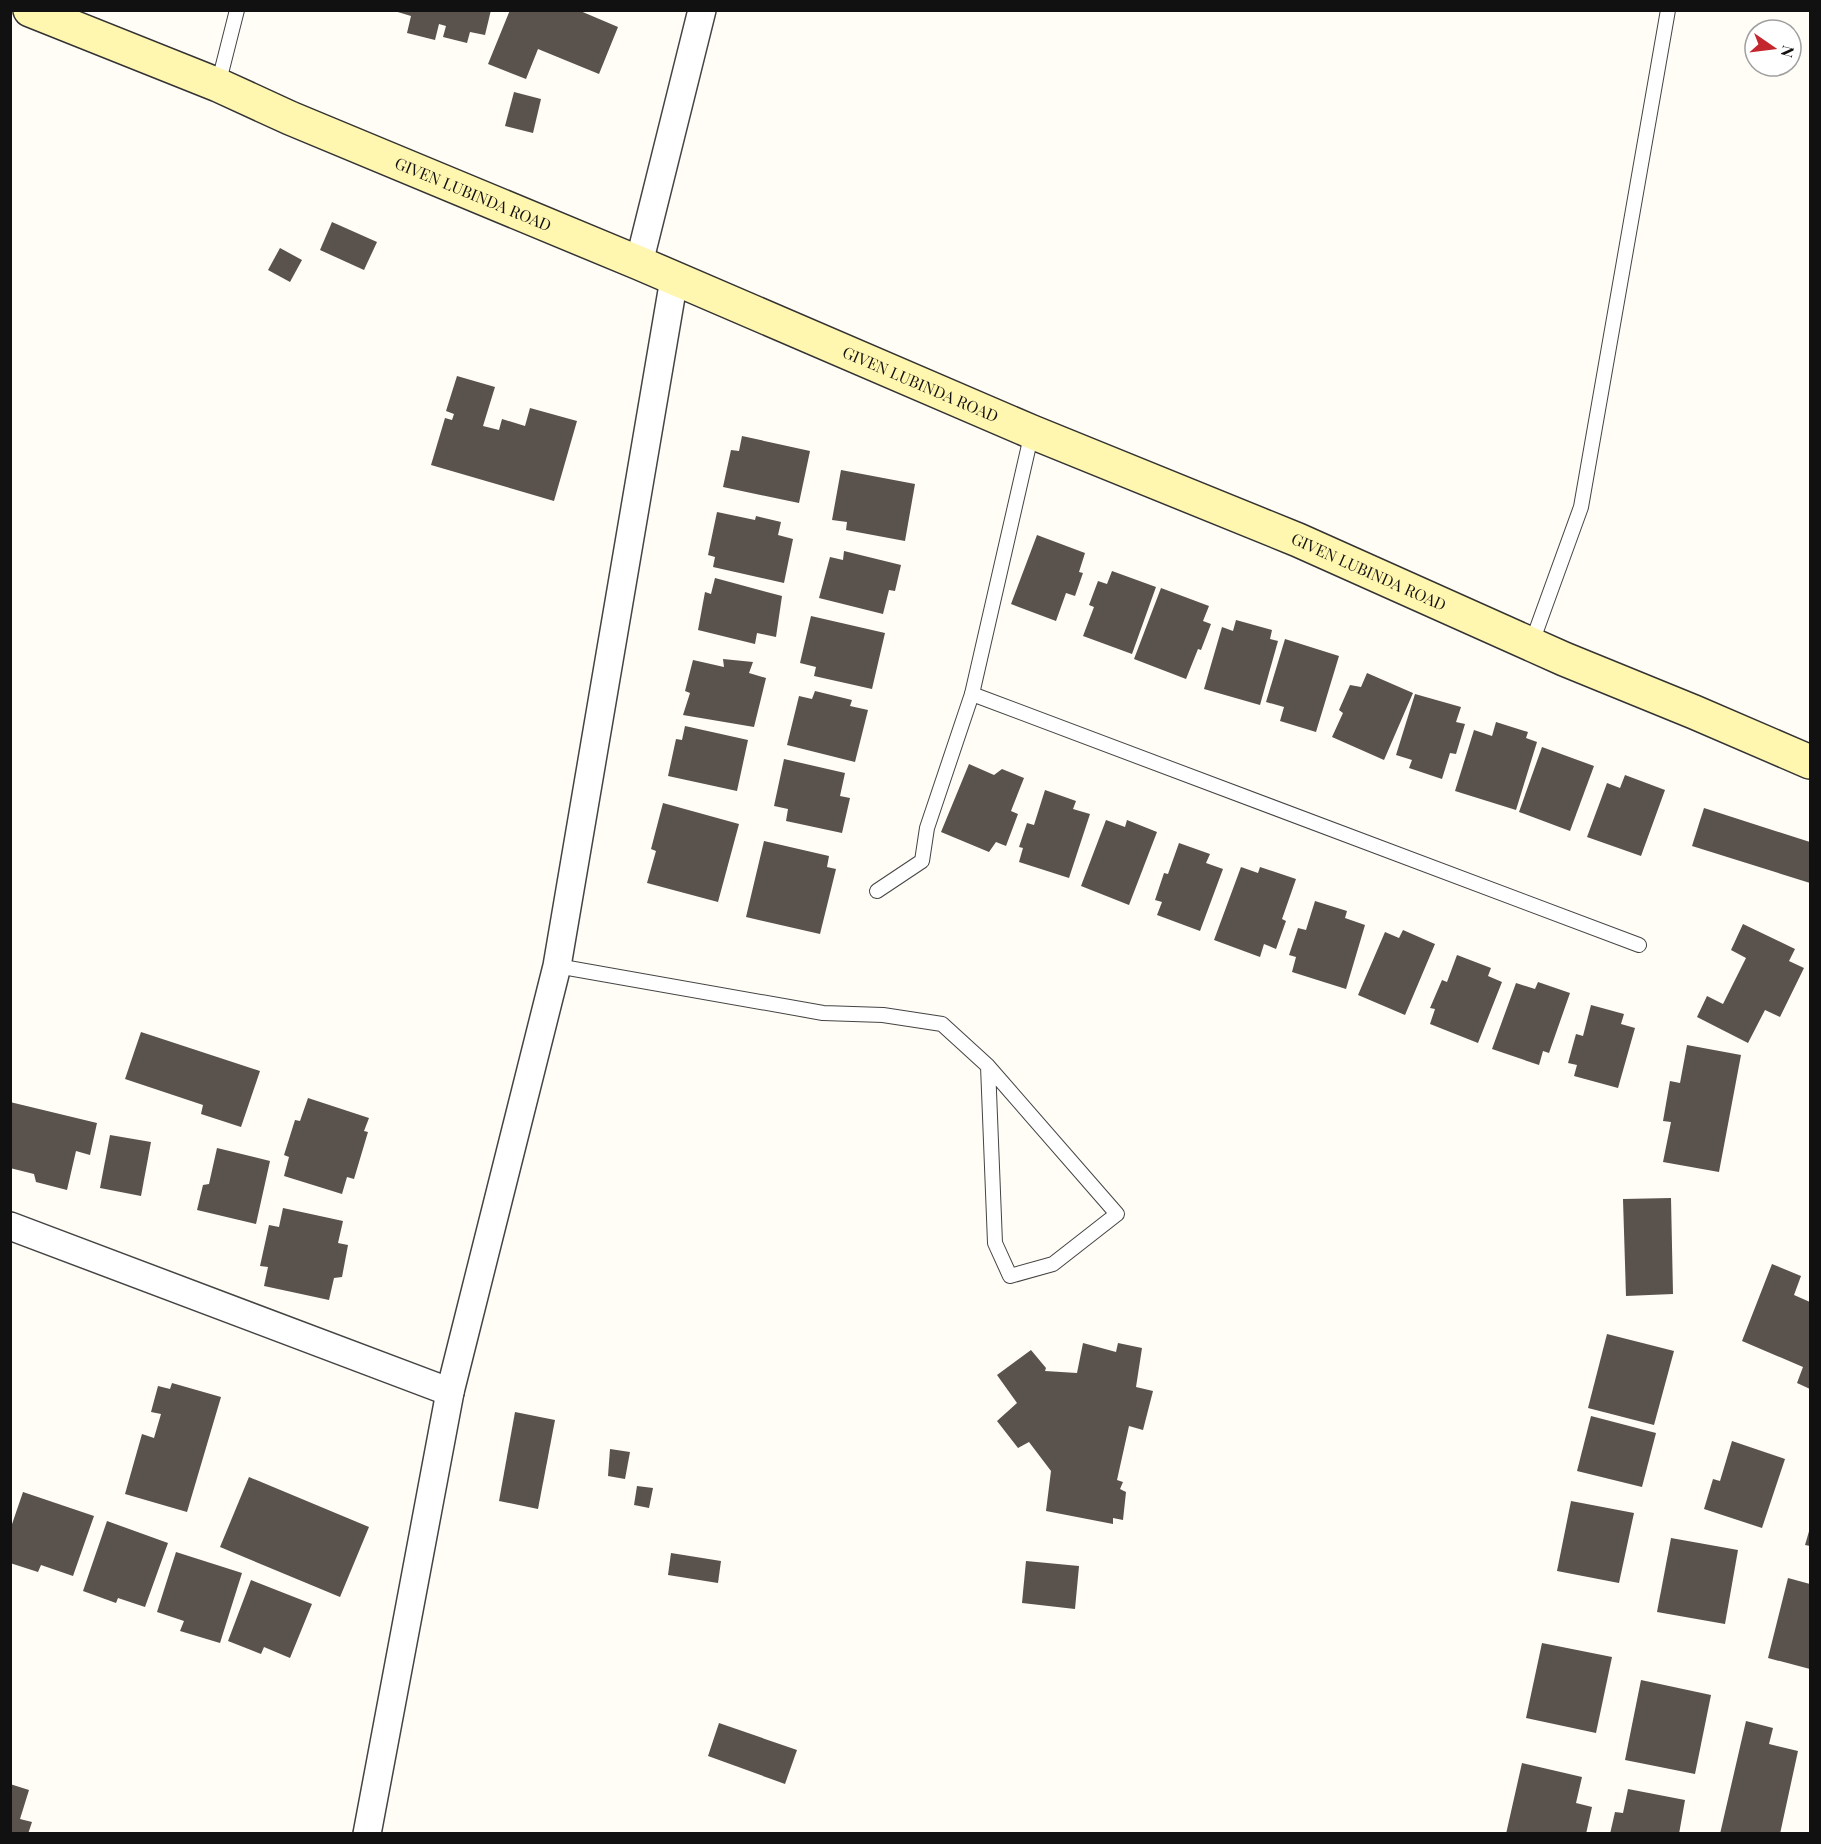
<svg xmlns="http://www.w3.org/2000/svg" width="1821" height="1844" font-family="'Playfair Display',serif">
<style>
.building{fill:#5a524d}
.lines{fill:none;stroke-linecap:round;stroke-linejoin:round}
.lane-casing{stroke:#444;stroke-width:16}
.street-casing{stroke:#444;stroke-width:30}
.secondary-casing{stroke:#333;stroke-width:36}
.lane{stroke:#fff;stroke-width:14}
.street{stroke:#fff;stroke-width:27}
.secondary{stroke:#fff6b0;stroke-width:33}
.labels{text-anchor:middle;stroke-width:6;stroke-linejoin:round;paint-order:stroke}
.street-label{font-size:16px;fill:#111;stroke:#fff}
</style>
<rect width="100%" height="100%" fill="#fffdf5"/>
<g class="building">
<polygon points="391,10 491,10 485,35 470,32 467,43 443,37 446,26 439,24 435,40 407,33 411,16"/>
<polygon points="510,10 578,10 618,27 599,74 538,49 526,79 488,64"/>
<polygon points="514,92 541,99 533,133 505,126"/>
<polygon points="332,222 377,242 364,270 320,250"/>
<polygon points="280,248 302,260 290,282 268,270"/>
<polygon points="457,376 495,387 483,426 499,430 502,419 525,426 530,408 577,421 554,501 431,465 445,418 452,420 454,414 446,411"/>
<polygon points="742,436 810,451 799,503 723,487 731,450 739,451"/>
<polygon points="841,470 915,484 905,541 846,530 847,522 832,520"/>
<polygon points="717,512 755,520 756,516 781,522 778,535 793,539 784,583 713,567 715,557 708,555"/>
<polygon points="1037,535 1085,553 1079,572 1083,573 1075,596 1066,593 1056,621 1011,604"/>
<polygon points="844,551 901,565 895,591 889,590 883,614 819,598 830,557 843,560"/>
<polygon points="1112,571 1156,587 1132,654 1083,636 1094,607 1089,605 1098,581 1107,584"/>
<polygon points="715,578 782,596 776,637 757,633 755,644 698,630 705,592 711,594"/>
<polygon points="1161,588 1209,606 1203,621 1211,624 1201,650 1198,649 1186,679 1134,659"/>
<polygon points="811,616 885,633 872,689 814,676 816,667 800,663"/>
<polygon points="1236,620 1272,630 1270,639 1278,641 1260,705 1204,689 1222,627 1233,631"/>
<polygon points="1285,639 1339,656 1316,732 1280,721 1284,707 1266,702"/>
<polygon points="723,659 753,662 749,673 766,678 754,727 683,715 690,693 685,691 693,660 724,667"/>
<polygon points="1367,673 1413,693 1384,760 1332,737 1343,713 1339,710 1350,685 1361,687"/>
<polygon points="815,691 852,700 850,706 868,710 855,762 787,745 799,696 812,699"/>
<polygon points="1415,694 1461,707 1456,722 1465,724 1456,754 1450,753 1442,779 1409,768 1412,760 1396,755"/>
<polygon points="1496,722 1528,732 1526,738 1537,742 1516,810 1455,791 1474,730 1492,736"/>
<polygon points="685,726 748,740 737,791 668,776 676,739 682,740"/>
<polygon points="1542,747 1594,766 1570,831 1519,812"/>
<polygon points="784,759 845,773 840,796 850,798 842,833 786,821 788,809 774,806"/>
<polygon points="969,764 994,775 1002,769 1024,778 1011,811 1018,814 1006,846 996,842 989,852 941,832"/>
<polygon points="1625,775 1665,790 1641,856 1587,837 1607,783 1620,788"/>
<polygon points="1045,790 1076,801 1073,809 1090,814 1069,878 1019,862 1023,848 1019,847 1027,823 1034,825"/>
<polygon points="663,803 739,824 718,902 647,883 656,851 651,849"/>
<polygon points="1704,808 1810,842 1810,883 1692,846"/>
<polygon points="1106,820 1125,827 1127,820 1157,832 1129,905 1081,886"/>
<polygon points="764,841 829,856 827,867 836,869 820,934 746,917"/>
<polygon points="1179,843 1210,854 1206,863 1223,869 1200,931 1157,915 1162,902 1155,900 1164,873 1168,874"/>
<polygon points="1241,867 1258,873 1260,867 1296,879 1282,919 1286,921 1276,949 1264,944 1260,957 1214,940"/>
<polygon points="1315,901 1347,911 1345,918 1365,925 1346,989 1292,972 1296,957 1289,955 1298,928 1306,930"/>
<polygon points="1743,924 1795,949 1789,961 1804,968 1780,1017 1765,1010 1748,1043 1697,1017 1707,996 1723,1004 1746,958 1731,950"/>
<polygon points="1403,930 1435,944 1405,1015 1358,995 1385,932 1399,938"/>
<polygon points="1457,955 1491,968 1488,976 1502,982 1478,1043 1430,1024 1435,1009 1430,1008 1442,980 1447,982"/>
<polygon points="1538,982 1570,993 1549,1053 1543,1051 1539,1065 1492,1049 1516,983 1535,989"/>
<polygon points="1591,1005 1624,1014 1621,1024 1635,1028 1618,1088 1574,1076 1577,1065 1568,1063 1576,1034 1583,1036"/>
<polygon points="141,1032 260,1071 241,1127 201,1114 203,1105 125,1079"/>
<polygon points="1687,1045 1741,1055 1719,1172 1663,1162 1671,1122 1663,1121 1670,1081 1680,1083"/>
<polygon points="308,1098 369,1118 364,1131 368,1132 354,1179 347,1177 342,1194 284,1176 289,1157 284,1155 295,1120 300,1121"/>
<polygon points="10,1102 97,1123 90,1155 76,1151 67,1190 36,1182 34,1174 10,1168"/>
<polygon points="110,1135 151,1142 141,1196 100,1188"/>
<polygon points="217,1148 270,1161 256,1224 197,1210 203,1185 209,1184"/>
<polygon points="1671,1198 1673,1294 1626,1296 1623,1199"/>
<polygon points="283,1208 343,1221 338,1243 348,1245 342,1277 334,1278 329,1300 264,1286 268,1267 260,1266 269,1225 279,1227"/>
<polygon points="1772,1264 1801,1276 1794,1295 1810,1302 1810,1389 1797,1383 1803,1367 1742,1341"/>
<polygon points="1607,1334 1674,1351 1654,1425 1588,1408"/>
<polygon points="1083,1343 1116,1352 1118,1343 1142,1348 1136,1387 1153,1391 1143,1430 1129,1426 1117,1480 1123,1482 1120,1489 1126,1492 1123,1520 1113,1518 1113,1524 1046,1511 1051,1471 1029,1442 1018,1448 997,1421 1017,1403 997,1375 1031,1350 1046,1368 1045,1371 1077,1373"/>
<polygon points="172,1383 221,1397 187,1512 125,1494 142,1434 154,1438 161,1414 151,1412 158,1386 170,1389"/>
<polygon points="515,1412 555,1420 538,1509 499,1501"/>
<polygon points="1591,1416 1656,1433 1642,1487 1577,1471"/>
<polygon points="1732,1441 1785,1459 1762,1528 1704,1509 1713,1479 1720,1481"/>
<polygon points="610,1449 630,1452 625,1479 608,1476"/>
<polygon points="249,1477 369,1527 340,1597 220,1547"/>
<polygon points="637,1486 653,1488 649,1508 634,1505"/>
<polygon points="23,1492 94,1516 73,1576 41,1565 38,1572 10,1563 10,1530"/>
<polygon points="1571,1501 1634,1513 1619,1583 1557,1571"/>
<polygon points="107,1521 168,1543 145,1607 118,1598 116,1603 83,1591"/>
<polygon points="1810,1528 1810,1546 1805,1545"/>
<polygon points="1671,1538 1738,1550 1725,1624 1657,1612"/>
<polygon points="176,1552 242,1573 220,1643 180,1631 184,1621 157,1612"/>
<polygon points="671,1553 721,1561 718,1583 668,1575"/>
<polygon points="1026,1561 1079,1566 1075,1609 1022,1603"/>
<polygon points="1788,1578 1810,1584 1810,1669 1768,1658"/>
<polygon points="251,1580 312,1604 290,1658 264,1647 261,1654 228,1641"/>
<polygon points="1542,1643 1612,1657 1596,1733 1526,1718"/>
<polygon points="1641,1680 1711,1695 1695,1774 1625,1760"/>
<polygon points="1746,1721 1773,1728 1769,1744 1798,1751 1780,1834 1720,1834"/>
<polygon points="719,1723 797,1750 785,1784 708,1756"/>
<polygon points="1522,1763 1582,1777 1576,1803 1592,1807 1586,1834 1506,1834"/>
<polygon points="10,1784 29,1790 20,1819 32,1822 28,1834 10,1834"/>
<polygon points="1628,1789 1685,1800 1679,1834 1610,1834 1615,1812 1623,1813"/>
</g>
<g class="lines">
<defs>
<g id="lane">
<polyline points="218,85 237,10"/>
<polyline points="1531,645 1581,507 1668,10"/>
<polyline points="972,694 1639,945"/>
<polyline points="877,891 922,861 927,828 972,694 1032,432"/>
<polyline points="557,966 823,1013 883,1015 942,1024 988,1066 1117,1214 1053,1264 1010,1276 995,1243 988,1066"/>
</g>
<g id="street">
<polyline points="639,263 702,10"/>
<polyline points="10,1226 450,1392"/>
<polyline points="367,1834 450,1392 557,966 674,279"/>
</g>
<g id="secondary">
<path id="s1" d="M30 10 218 85 290 118 639 263 1032 432 1298 540 1564 659 1694 712 1810 762"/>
</g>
</defs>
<use href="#lane" class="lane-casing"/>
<use href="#street" class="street-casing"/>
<use href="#secondary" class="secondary-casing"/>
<use href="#lane" class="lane"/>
<use href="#street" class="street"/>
<use href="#secondary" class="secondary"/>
</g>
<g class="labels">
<g class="street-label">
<text dy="6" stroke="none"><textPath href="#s1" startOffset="480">GIVEN LUBINDA ROAD</textPath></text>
<text dy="6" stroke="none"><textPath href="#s1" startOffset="966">GIVEN LUBINDA ROAD</textPath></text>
<text dy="6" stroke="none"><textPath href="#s1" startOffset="1452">GIVEN LUBINDA ROAD</textPath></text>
</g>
</g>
<rect width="1821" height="1844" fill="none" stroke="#111111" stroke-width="24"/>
<g transform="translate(1773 48) rotate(104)"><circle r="28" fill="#ffffff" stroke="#a0a0a0" stroke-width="1.5"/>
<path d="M0-4.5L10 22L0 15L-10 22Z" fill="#c4262e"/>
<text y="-9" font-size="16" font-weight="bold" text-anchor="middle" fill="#111111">N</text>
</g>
</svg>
